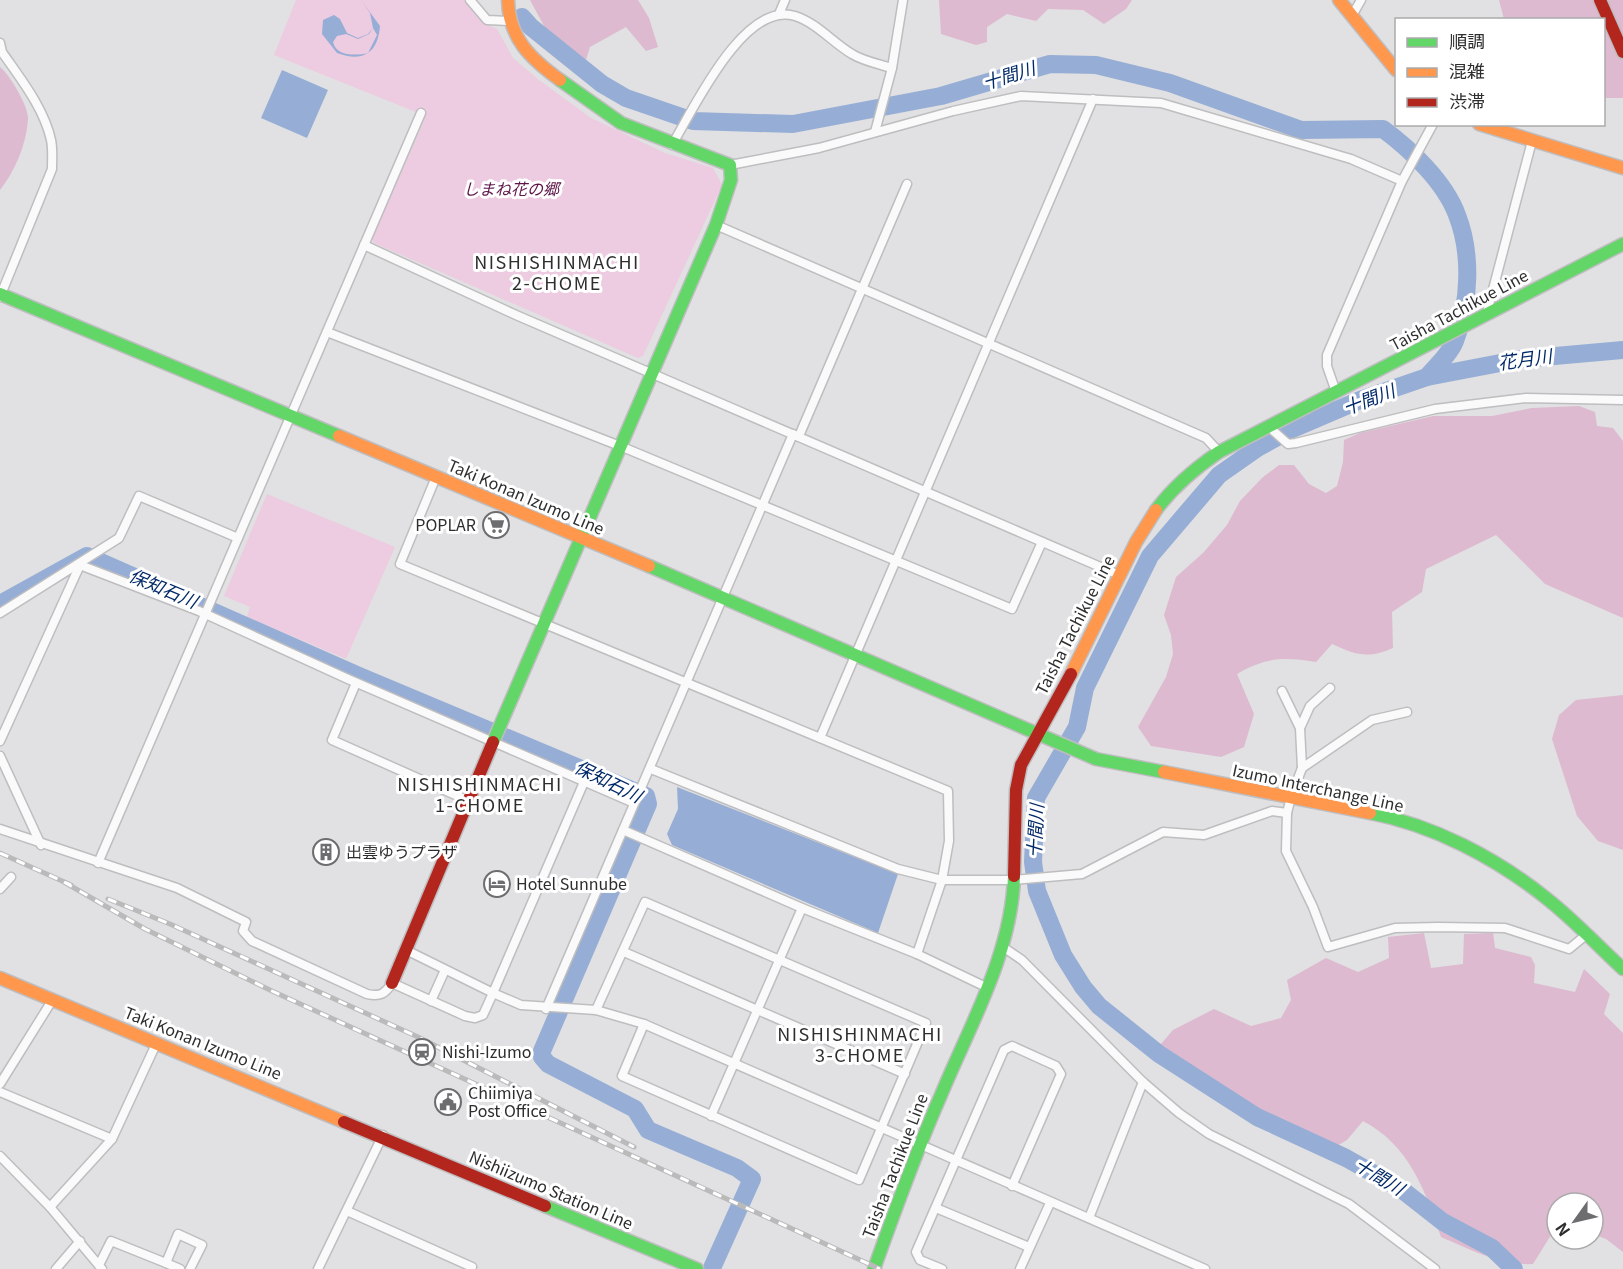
<svg xmlns="http://www.w3.org/2000/svg" width="1623" height="1269" font-family="Georgia,'Noto Sans JP',serif">
<style>
.green{fill:#edcbe0}
.forest{fill:#ddbad0}
.water{fill:#96aed5;fill-rule:evenodd}
.lines{fill:none;stroke-linecap:round;stroke-linejoin:round}
.river{stroke:#96aed5;stroke-width:18}
.street-casing{stroke:#bebdbf;stroke-width:11}
.fast-casing{stroke:#bebdbf;stroke-width:15}
.slow-casing{stroke:#bebdbf;stroke-width:15}
.jam-casing{stroke:#bebdbf;stroke-width:15}
.street{stroke:#fafafb;stroke-width:8}
.fast{stroke:#63d668;stroke-width:12}
.slow{stroke:#ff974d;stroke-width:12}
.jam{stroke:#b3261e;stroke-width:12}
.rail-casing{stroke:#bababa;stroke-width:5}
.rail{stroke:#fff;stroke-width:3;stroke-dasharray:9;stroke-linecap:butt}
.labels{text-anchor:middle;stroke-width:6;stroke-linejoin:round;paint-order:stroke}
.park-label{font-size:16px;font-style:italic;fill:#5d1448;stroke:#fff}
.street-label{font-size:16px;fill:#2e2e2f;stroke:#fff}
.poi-label{font-size:16px;fill:#2e2e2f;stroke:#fff;text-anchor:start}
.water-label{font-size:18px;font-style:italic;fill:#002968;stroke:#fff}
.neighbourhood-label{font-size:18px;letter-spacing:1.5px;fill:#2e2e2f;stroke:#fff}
</style>
<rect width="100%" height="100%" fill="#e1e0e2"/>
<g class="green">
<polygon points="296,0 464,0 484,23 497,29 513,58 539,80 591,118 665,153 713,168 722,185 643,356 638,358 374,243 372,239 424,121 416,112 274,55"/>
<polygon points="267,494 395,547 346,659 247,617 250,607 224,596"/>
</g>
<g class="forest">
<polygon points="530,0 638,0 649,18 658,47 646,51 626,27 590,47 585,63 549,35"/>
<polygon points="939,0 1132,0 1126,9 1104,24 1083,10 1048,9 1036,21 1007,14 987,27 987,42 976,45 941,34"/>
<polygon points="1499,0 1623,0 1623,98 1604,98 1604,20 1504,19"/>
<path d="M0 67C10 75 29 107 28 120 26 145 15 171 0 190Z"/>
<path d="M1579 406 1595 412 1597 426 1613 428 1623 441V618L1545 584 1496 535 1426 569 1422 592 1392 612 1393 648C1368 659 1356 655 1332 644L1316 662C1284 657 1266 657 1237 674L1254 714 1244 747 1221 757 1151 746 1138 727 1166 677 1173 654 1171 635 1164 615 1176 577 1203 553 1227 525 1240 501 1262 478 1279 465H1294L1309 484 1326 493 1337 486 1343 462 1344 440 1360 433 1433 416H1492L1532 408Z"/>
<polygon points="1623,695 1623,850 1598,841 1577,816 1552,739 1559,715 1576,700"/>
<path d="M1424 933 1431 968 1463 964 1464 934 1493 933 1495 948 1531 957 1535 965 1534 983 1575 992 1584 969 1610 994 1604 1014 1623 1033V1252L1606 1239 1593 1234V1203H1557V1234L1551 1235 1533 1264C1502 1266 1469 1249 1441 1237 1425 1190 1409 1145 1363 1121L1347 1140 1323 1154 1249 1120 1162 1063 1161 1044 1173 1030 1214 1009 1251 1026 1281 1018 1291 1000 1287 980 1326 958 1358 972 1389 958 1388 937Z"/>
</g>
<g class="water">
<path d="M361 0 380 26C378 52 364 63 337 53L322 34 323 20 334 15 340 19 347 33 358 38 368 34 373 28 370 13ZM373 28 377 35 368 53C355 56 336 56 333 42L337 36 346 34 358 39 369 34Z"/>
<polygon points="282,70 328,90 307,138 261,118"/>
<polygon points="677,787 898,874 878,933 672,845 667,834 678,809"/>
</g>
<g class="lines">
<g class="river">
<path d="M522 17 531 27 602 84 626 98 693 121 793 124 941 96 1050 64 1096 65 1170 83 1301 130 1383 129C1410 149 1445 182 1457 215 1472 253 1470 303 1455 341 1450 354 1436 366 1427 377"/>
<polyline points="0,604 87,556 359,676 646,796 648,804 542,1051 542,1057 548,1064 635,1109 648,1130 737,1168 752,1179 712,1268"/>
<polyline points="1514,1269 1492,1248 1443,1222 1401,1189 1346,1158 1257,1117 1159,1054 1099,1006 1083,987 1063,955 1037,891 1033,862 1036,798 1077,727 1085,688 1150,556 1219,475 1259,447 1290,430 1360,400 1427,377 1521,359 1623,350"/>
</g>
<defs>
<g id="street">
<polyline points="470,0 487,20 509,21"/>
<polyline points="779,14 785,0"/>
<polyline points="1353,14 1361,0"/>
<path d="M0 43 2 52C20 78 44 108 51 140 53 149 52 160 52 169L0 297"/>
<polyline points="875,132 892,68 903,0"/>
<path d="M672 145C693 110 744 0 795 16 817 23 833 43 852 54 863 61 879 64 892 68"/>
<polyline points="730,165 819,148 953,111 1021,96 1161,103 1351,159 1402,181"/>
<polyline points="716,225 1206,438 1219,452"/>
<polyline points="364,245 516,315 1119,575"/>
<polyline points="1486,316 1532,141"/>
<polyline points="327,332 620,446 1012,609 1042,542"/>
<polyline points="1336,392 1327,366 1327,355 1402,181 1433,124"/>
<polyline points="1269,427 1288,444 1296,443 1435,409 1526,398 1623,400"/>
<polyline points="799,436 907,184"/>
<polyline points="436,477 400,564 948,791 949,841 942,880 917,954"/>
<polyline points="80,565 199,611 348,679 634,803"/>
<polyline points="0,613 119,538 139,496 238,538"/>
<polyline points="356,683 332,740 469,801"/>
<polyline points="1282,691 1300,728 1302,768"/>
<polyline points="1407,712 1372,720 1302,768 1291,797 1287,813 1286,851 1313,907 1328,947 1395,928 1438,927 1505,928 1569,949 1586,935"/>
<polyline points="1300,728 1310,706 1330,688"/>
<polyline points="820,738 1093,99"/>
<polyline points="0,741 80,565"/>
<polyline points="0,756 41,845"/>
<polyline points="651,769 898,869 942,880 1014,880 1082,874 1163,832 1204,835 1272,811 1287,813"/>
<polyline points="584,782 493,993 521,1005 596,1010 644,1024 1205,1269"/>
<path d="M0 829 177 888 246 922 243 931 252 941 367 994C380 997 385 994 392 983L465 1016 475 1018 483 1015 493 993 406 950"/>
<polyline points="623,830 802,908 917,954 986,987"/>
<polyline points="98,863 421,113"/>
<polyline points="0,889 11,877"/>
<polyline points="1003,947 1022,960 1143,1082 1179,1113 1209,1134 1349,1204 1435,1269"/>
<polyline points="624,952 905,1074"/>
<polyline points="431,1001 445,970"/>
<polyline points="546,1009 793,434"/>
<polyline points="596,1010 645,902 926,1023 859,1180 622,1076 644,1024"/>
<polyline points="0,1084 53,999"/>
<polyline points="0,1092 112,1139"/>
<polyline points="711,1116 802,908"/>
<polyline points="0,1156 50,1207 102,1269"/>
<polyline points="50,1207 112,1139 157,1042"/>
<polyline points="936,1208 1029,1247"/>
<polyline points="347,1211 472,1267 471,1269"/>
<polyline points="1089,1218 1143,1082"/>
<polyline points="99,1265 111,1241 166,1263"/>
<polyline points="56,1269 80,1241"/>
<polyline points="180,1269 166,1263 178,1234 202,1245 190,1269"/>
<polyline points="318,1269 383,1135"/>
<polyline points="942,1269 920,1260 916,1252 1004,1050 1012,1046 1056,1066 1061,1074 1012,1186"/>
<polyline points="1020,1269 1050,1203"/>
</g>
<g id="fast">
<polyline points="0,294 339,436"/>
<path d="M1156 510C1174 486 1194 469 1219 452L1623 244"/>
<polyline points="649,566 1096,759 1164,772"/>
<polyline points="493,742 716,225 731,180 730,165 621,123 560,80"/>
<path d="M1370 813C1433 825 1496 858 1546 898 1573 919 1597 945 1623 969"/>
<polyline points="545,1206 697,1269"/>
<path d="M874 1269C895 1210 916 1152 941 1095 970 1025 1012 953 1014 876"/>
</g>
<g id="slow">
<path d="M508 0C509 39 531 59 560 80"/>
<polyline points="1339,0 1396,70"/>
<polyline points="1479,124 1623,168"/>
<polyline points="339,436 649,566"/>
<polyline points="1071,674 1136,542 1156,510"/>
<polyline points="1164,772 1370,813"/>
<polyline points="0,978 344,1122"/>
</g>
<g id="jam">
<polyline points="1600,0 1623,52"/>
<polyline points="1014,876 1016,790 1021,765 1071,674"/>
<polyline points="392,983 493,742"/>
<polyline points="344,1122 545,1206"/>
</g>
</defs>
<use href="#street" class="street-casing"/>
<use href="#fast" class="fast-casing"/>
<use href="#slow" class="slow-casing"/>
<use href="#jam" class="jam-casing"/>
<use href="#street" class="street"/>
<use href="#fast" class="fast"/>
<use href="#slow" class="slow"/>
<use href="#jam" class="jam"/>
<defs>
<g id="rail">
<polyline points="0,853 71,885"/>
<polyline points="64,882 145,929 272,991 880,1269"/>
<polyline points="108,899 170,924 418,1037 634,1147"/>
</g>
</defs>
<use href="#rail" class="rail-casing"/>
<use href="#rail" class="rail"/>
</g>
<defs>
<symbol id="supermarket-ring" viewBox="-11 -11 22 22"><circle r="9.5" fill="#fff" stroke="#6d6c6e" stroke-width="1.5"/><path d="M-6-5.5h2.5l.6 2H6L4.5 2H-2.5L-4.4-4H-6ZM-1.5 3.2a1.3 1.3 0 1 0 .1 0ZM3 3.2a1.3 1.3 0 1 0 .1 0Z" fill="#6d6c6e"/></symbol>
<symbol id="building-ring" viewBox="-11 -11 22 22"><circle r="9.5" fill="#fff" stroke="#6d6c6e" stroke-width="1.5"/><path d="M-4-6H4V6H1V3H-1V6H-4ZM-2.5-4.3h1.7v1.8h-1.7ZM.8-4.3h1.7v1.8H.8ZM-2.5-1h1.7V.8h-1.7ZM.8-1h1.7V.8H.8Z" fill="#6d6c6e"/></symbol>
<symbol id="hotel-ring" viewBox="-11 -11 22 22"><circle r="9.5" fill="#fff" stroke="#6d6c6e" stroke-width="1.5"/><path d="M-6-4.5h1.5V1H6V5H4.5V3h-9V5H-6ZM-4 0a1.8 1.8 0 1 1 3.6 0ZM.5 0V-2.5h3Q6-2.5 6 0Z" fill="#6d6c6e"/></symbol>
<symbol id="station-ring" viewBox="-11 -11 22 22"><circle r="9.5" fill="#fff" stroke="#6d6c6e" stroke-width="1.5"/><path d="M-3-6H3Q5-6 5-4V2Q5 4 3 4L4.5 6H3L1.5 4h-3L-3 6H-4.5L-3 4Q-5 4-5 2V-4Q-5-6-3-6ZM-3.5-4v3h7v-3ZM-3.5 1v1.5H-2V1ZM2 1v1.5H3.5V1Z" fill="#6d6c6e"/></symbol>
<symbol id="civic-ring" viewBox="-11 -11 22 22"><circle r="9.5" fill="#fff" stroke="#6d6c6e" stroke-width="1.5"/><path d="M-.6-6.5H3V-4.5H.6V-3L4-1V1h2V6H-6V1h2V-1L-.6-3ZM-1.2 2.5V6h2.4V2.5Z" fill="#6d6c6e"/></symbol>
</defs>
<g fill-rule="evenodd">
<use href="#supermarket-ring" x="481" y="510" width="30" height="30"/>
<use href="#building-ring" x="311" y="837" width="30" height="30"/>
<use href="#hotel-ring" x="482" y="869" width="30" height="30"/>
<use href="#station-ring" x="407" y="1037" width="30" height="30"/>
<use href="#civic-ring" x="433" y="1087" width="30" height="30"/>
</g>
<g class="labels">
<g class="park-label">
<text x="511" y="195">しまね花の郷</text>
</g>
<g class="street-label">
<text transform="translate(1459 310) rotate(-28)" y="6">Taisha Tachikue Line</text>
<text transform="translate(526 497) rotate(23)" y="6">Taki Konan Izumo Line</text>
<text transform="translate(1075 625) rotate(-63)" y="6">Taisha Tachikue Line</text>
<text transform="translate(1318 788) rotate(12)" y="6">Izumo Interchange Line</text>
<text transform="translate(203 1043) rotate(22)" y="6">Taki Konan Izumo Line</text>
<text transform="translate(895 1166) rotate(-69)" y="6">Taisha Tachikue Line</text>
<text transform="translate(551 1190) rotate(23)" y="6">Nishiizumo Station Line</text>
</g>
<g class="poi-label">
<text x="476" y="531" text-anchor="end">POPLAR</text>
<text x="346" y="858">出雲ゆうプラザ</text>
<text x="516" y="890">Hotel Sunnube</text>
<text x="442" y="1058">Nishi-Izumo</text>
<text x="468" y="1099">Chiimiya<tspan x="468" dy="18">Post Office</tspan></text>
</g>
<g class="water-label">
<text transform="translate(1009 76) rotate(-17)" y="6">十間川</text>
<text transform="translate(1525 360) rotate(-8)" y="6">花月川</text>
<text transform="translate(1369 400) rotate(-21)" y="6">十間川</text>
<text transform="translate(163 589) rotate(23)" y="6">保知石川</text>
<text transform="translate(608 782) rotate(26)" y="6">保知石川</text>
<text transform="translate(1036 831) rotate(-87)" y="6">十間川</text>
<text transform="translate(1379 1177) rotate(31)" y="6">十間川</text>
</g>
<g class="neighbourhood-label">
<text x="557" y="269">NISHISHINMACHI<tspan x="557" dy="21">2-CHOME</tspan></text>
<text x="480" y="791">NISHISHINMACHI<tspan x="480" dy="21">1-CHOME</tspan></text>
<text x="860" y="1041">NISHISHINMACHI<tspan x="860" dy="21">3-CHOME</tspan></text>
</g>
</g>
<rect x="1395" y="18" width="210" height="108" fill="#ffffff" stroke="#ababac" stroke-width="1.5"/>
<rect x="1407" y="38" width="30" height="9" fill="#63d668" stroke="#ababac" stroke-width="1.5"/>
<text x="1449" y="48" font-size="18" fill="#2e2e2f">順調</text>
<rect x="1407" y="68" width="30" height="9" fill="#ff974d" stroke="#ababac" stroke-width="1.5"/>
<text x="1449" y="78" font-size="18" fill="#2e2e2f">混雑</text>
<rect x="1407" y="98" width="30" height="9" fill="#b3261e" stroke="#ababac" stroke-width="1.5"/>
<text x="1449" y="108" font-size="18" fill="#2e2e2f">渋滞</text>
<g transform="translate(1575 1221) rotate(236)"><circle r="28" fill="#ffffff" stroke="#ababac" stroke-width="1.5"/>
<path d="M0-4.5L10 22L0 15L-10 22Z" fill="#6d6c6e"/>
<text y="-9" font-size="16" font-weight="bold" text-anchor="middle" fill="#2e2e2f">N</text>
</g>
</svg>
